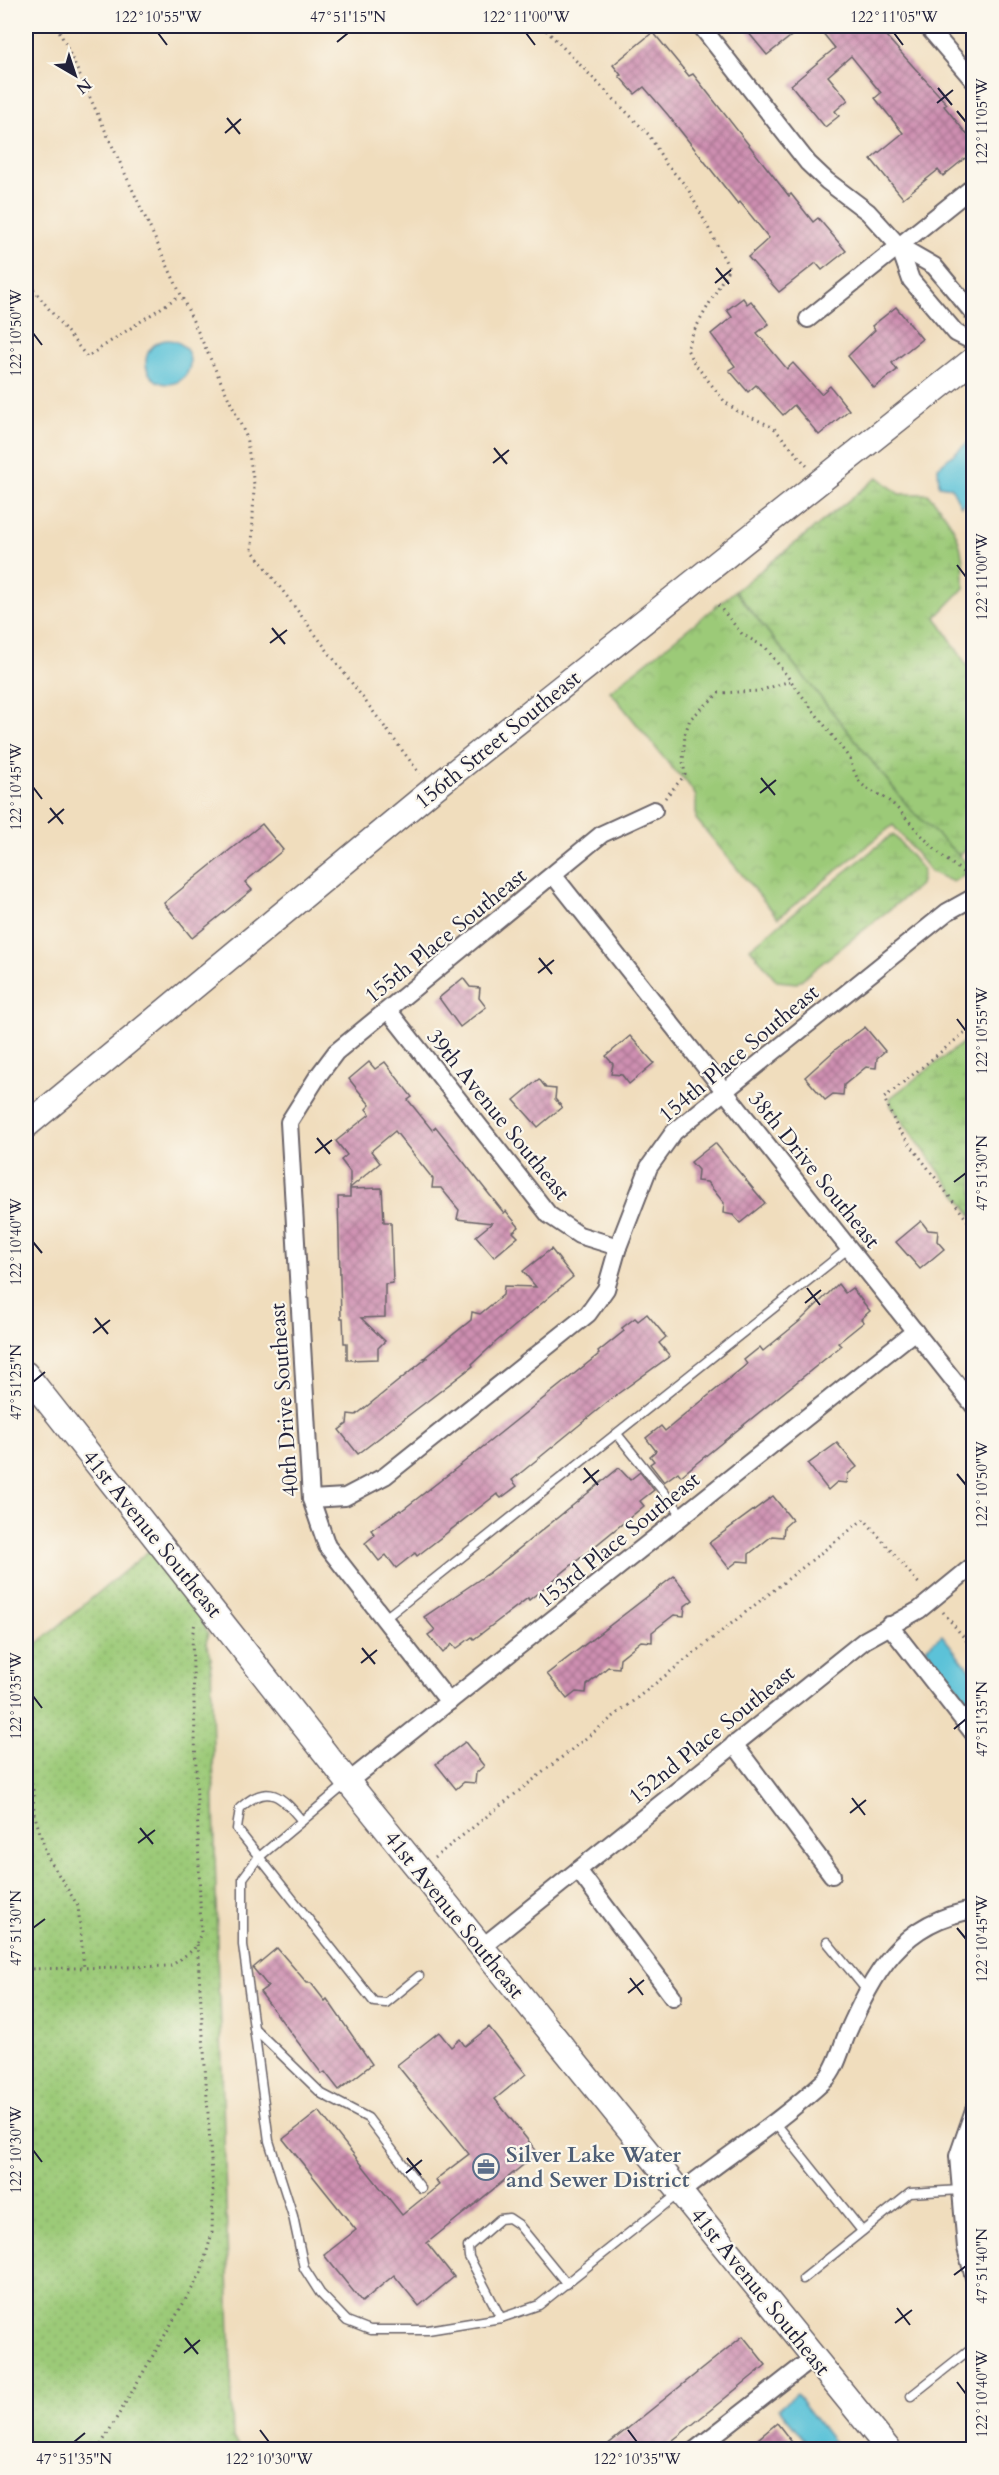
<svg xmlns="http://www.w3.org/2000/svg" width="999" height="2475" font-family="Cardo,serif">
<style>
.grass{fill:url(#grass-dots);stroke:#5f765a;stroke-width:1.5}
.wetland{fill:url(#wetland-marsh);stroke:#5f765a;stroke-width:1.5}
.park{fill:url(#park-crowns);stroke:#5f765a;stroke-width:1.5}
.water{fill:#5bc2d8;stroke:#3e728a;stroke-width:1.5}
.building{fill:url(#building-cross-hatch)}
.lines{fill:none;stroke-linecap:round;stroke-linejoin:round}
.lane-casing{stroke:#6a6368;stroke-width:11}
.street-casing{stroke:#6a6368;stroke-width:20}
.secondary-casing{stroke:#6a6368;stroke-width:27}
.path{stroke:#6a6368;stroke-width:3;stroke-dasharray:1.5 4.5;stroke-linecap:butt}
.lane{stroke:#fff;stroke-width:8}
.street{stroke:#fff;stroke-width:16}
.secondary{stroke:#fff;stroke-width:24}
.ticks{fill:none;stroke:#22223b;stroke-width:2}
.labels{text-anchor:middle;stroke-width:4.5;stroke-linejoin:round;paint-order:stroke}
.street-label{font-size:22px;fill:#22223b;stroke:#fbf7ec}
.service-label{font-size:22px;font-weight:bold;fill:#4e5e75;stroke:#fbf7ec;text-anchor:start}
.neatline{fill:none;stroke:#22223b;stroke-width:2}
.ticks-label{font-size:15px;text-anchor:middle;fill:#22223b}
</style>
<defs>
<pattern id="grass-dots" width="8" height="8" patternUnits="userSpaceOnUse" patternTransform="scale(1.5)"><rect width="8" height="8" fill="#9cca78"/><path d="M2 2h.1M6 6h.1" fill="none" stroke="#86ad69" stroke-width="1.8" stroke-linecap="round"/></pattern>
<pattern id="wetland-marsh" width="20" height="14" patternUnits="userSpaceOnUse" patternTransform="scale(1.5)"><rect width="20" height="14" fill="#9cca78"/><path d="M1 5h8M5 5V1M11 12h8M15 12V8" fill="none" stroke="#86ad69"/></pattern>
<pattern id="park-crowns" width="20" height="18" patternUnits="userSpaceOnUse" patternTransform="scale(1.5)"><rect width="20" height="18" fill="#9cca78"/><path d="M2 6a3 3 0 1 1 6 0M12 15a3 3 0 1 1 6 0" fill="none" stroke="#86ad69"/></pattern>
<pattern id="building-cross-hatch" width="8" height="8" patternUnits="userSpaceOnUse" patternTransform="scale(1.5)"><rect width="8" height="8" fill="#ce8fb1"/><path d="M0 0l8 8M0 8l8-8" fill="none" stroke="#a77491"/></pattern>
</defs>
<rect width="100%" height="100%" fill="#fbf7ec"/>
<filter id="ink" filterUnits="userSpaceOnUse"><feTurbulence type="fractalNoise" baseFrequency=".0167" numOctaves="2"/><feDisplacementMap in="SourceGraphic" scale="12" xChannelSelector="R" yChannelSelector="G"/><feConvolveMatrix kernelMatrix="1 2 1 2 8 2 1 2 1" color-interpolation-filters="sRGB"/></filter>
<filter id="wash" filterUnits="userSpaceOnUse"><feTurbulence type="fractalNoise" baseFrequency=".008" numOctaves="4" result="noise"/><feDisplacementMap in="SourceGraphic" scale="24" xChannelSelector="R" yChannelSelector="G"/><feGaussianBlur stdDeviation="1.35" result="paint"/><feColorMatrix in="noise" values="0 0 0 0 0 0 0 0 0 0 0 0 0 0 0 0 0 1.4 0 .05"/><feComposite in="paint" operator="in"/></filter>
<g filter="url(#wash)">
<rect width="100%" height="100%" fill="#f0ddbd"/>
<polygon class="grass" points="151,1549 192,1601 208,1633 206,1644 211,1656 218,1990 220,1997 233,2439 241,2449 26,2450 26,1653"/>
<g class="wetland">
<path d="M878 477 899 494H928C957 526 965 545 964 588L936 617 973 675V847L958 855 911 810 735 591Z"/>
<polygon points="893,834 923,870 920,885 797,983 777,981 750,948"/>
<polygon points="973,1035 973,1217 891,1106 890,1098"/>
</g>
<polygon class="park" points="735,591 911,810 973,869 953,882 931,872 893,825 778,918 696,819 696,796 686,781 672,768 610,691"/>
<g class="water">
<circle cx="168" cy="362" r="22"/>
<polygon points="973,438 973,497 961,506 951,487 939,485 938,467"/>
<polygon points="942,1635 973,1674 973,1707 926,1648"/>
<polygon points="796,2394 839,2449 812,2449 779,2408"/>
</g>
<g id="blocks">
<g class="building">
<polygon points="743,26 804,26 767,55"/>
<polygon points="817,26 877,26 947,104 944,106 974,143 974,151 943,176 938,170 903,198 871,159 903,133 875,98 881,93 851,56 828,76 848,100 835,111 839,116 825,127 791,85 835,48"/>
<polygon points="653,32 689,76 693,74 789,196 791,194 813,222 818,218 846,251 822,270 816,263 779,292 748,257 769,238 740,202 738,204 668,115 644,87 635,94 619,76 621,75 613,65"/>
<polygon points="743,298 747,304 751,301 769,324 757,333 787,369 793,363 821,394 830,386 849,410 819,435 794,405 783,415 756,385 748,392 729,370 735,366 711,334 732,317 727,310"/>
<polygon points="896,307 922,339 892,363 897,370 874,388 848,356 875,330 872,326"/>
<polygon points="262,824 283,850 245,882 252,890 192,938 164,903"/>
<polygon points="463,978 470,987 480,988 479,998 486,1007 460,1027 439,998"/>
<polygon points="865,1027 885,1051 877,1058 876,1068 866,1067 844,1085 843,1095 833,1094 825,1100 805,1077 836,1049"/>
<polygon points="630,1036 654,1063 629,1084 622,1075 611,1074 613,1064 606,1056"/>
<polygon points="369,1062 375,1069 385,1062 412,1097 408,1100 432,1130 436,1127 504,1213 506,1211 519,1227 513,1232 518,1237 494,1257 476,1236 492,1223 457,1219 459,1210 441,1188 432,1188 433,1179 395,1131 371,1151 380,1163 350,1188 350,1172 341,1160 347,1155 336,1141 370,1114 366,1109 370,1105 349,1079"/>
<polygon points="539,1079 546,1088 556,1089 555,1099 562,1107 538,1127 514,1100"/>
<polygon points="715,1143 765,1203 740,1223 733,1215 723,1213 724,1203 707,1182 697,1181 698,1170 691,1162"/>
<polygon points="382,1188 384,1222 391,1222 393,1283 385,1284 385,1317 361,1318 385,1341 378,1348 378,1359 347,1360 347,1343 344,1343 343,1318 341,1318 338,1197 350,1197 350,1189"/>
<polygon points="921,1221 928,1230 938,1231 937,1241 944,1249 920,1269 896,1242"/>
<polygon points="551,1249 573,1277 497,1341 472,1364 473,1366 358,1454 339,1430 347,1424 348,1414 356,1415 427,1358 424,1358 471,1320 472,1312 480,1314 503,1295 504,1286 536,1287 523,1271"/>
<polygon points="838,1284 845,1293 852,1288 870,1311 861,1319 864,1322 838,1343 841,1346 698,1462 681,1476 678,1472 664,1482 650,1464 654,1461 650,1456 656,1451 646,1438 661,1426 665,1431 747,1364 744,1360 760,1347 763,1351 800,1321"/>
<polygon points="647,1314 666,1337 659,1343 670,1356 616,1395 512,1480 517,1486 501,1498 497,1494 417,1556 415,1553 396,1568 386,1555 379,1561 365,1543 375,1535 371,1530 400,1510 401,1511 454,1470 599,1354 598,1352 624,1331 622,1328 635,1318 638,1321"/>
<polygon points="837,1443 857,1467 848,1474 847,1483 837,1482 828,1490 808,1464"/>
<polygon points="619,1468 630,1480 640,1472 654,1490 640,1501 644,1506 529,1600 528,1598 474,1639 472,1637 456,1649 452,1644 443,1653 428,1635 435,1630 424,1617 489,1573"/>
<polygon points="773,1496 792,1520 784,1527 783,1537 772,1536 749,1554 749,1562 738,1561 729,1568 709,1543"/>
<polygon points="674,1576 693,1600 685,1606 684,1616 674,1615 652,1632 652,1642 641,1641 620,1658 619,1668 608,1667 587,1685 586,1693 576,1692 567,1699 547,1674"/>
<polygon points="465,1742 484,1766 476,1773 475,1783 464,1782 456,1789 436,1764"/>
<polygon points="277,1948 307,1983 311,1983 325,2001 327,1999 372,2064 339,2090 325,2072 322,2074 260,1992 268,1986 253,1968"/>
<polygon points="489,2027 526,2074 495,2099 538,2153 427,2243 454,2277 419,2306 394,2275 362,2302 324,2255 356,2230 283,2139 319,2111 402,2215 439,2185 435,2180 469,2154 397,2065 439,2032 451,2047 460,2039 465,2046"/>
<polygon points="743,2336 766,2365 682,2433 660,2450 601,2450"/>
<polygon points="777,2423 798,2450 745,2450"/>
</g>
</g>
</g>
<g filter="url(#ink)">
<use href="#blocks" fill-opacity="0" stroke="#6a6368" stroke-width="1.5"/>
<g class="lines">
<defs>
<g id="lane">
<polyline points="617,1434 683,1516"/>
<polyline points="384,1619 849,1248"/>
<polyline points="346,1784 258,1858 243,1878 243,1945 269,2141 293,2216 304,2268 320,2293 347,2321 370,2330 428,2330 501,2318 539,2305 678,2194"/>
<path d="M302 1821C282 1796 268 1782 240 1808L237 1829 374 2002 386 2003 419 1976"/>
<polyline points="827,1942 868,1992"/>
<polyline points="254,2028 322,2094 368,2118 421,2188"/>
<polyline points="774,2121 862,2231"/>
<polyline points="803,2279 910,2193 961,2190"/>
<polyline points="501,2318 469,2257 468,2247 500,2219 509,2218 518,2224 567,2284"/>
<polyline points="911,2396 974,2346"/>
</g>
<g id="street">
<polyline points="701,26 808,163 827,181 868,212 899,246 934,266 974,314"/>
<polyline points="927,26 974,81"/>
<polyline points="899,246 911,280 956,333 974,342"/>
<polyline points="808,319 974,186"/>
<polyline points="554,876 974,1406"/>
<polyline points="388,1010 549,1215 579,1235 618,1247"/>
<polyline points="311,1499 345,1497 385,1476 588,1314 606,1289 618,1247 649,1167 674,1132 947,912 974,897"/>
<polyline points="889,1625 974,1734"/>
<polyline points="449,1702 327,1546 311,1499 289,1122 318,1076 336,1052 602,834 654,810"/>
<polyline points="734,1744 832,1875"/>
<polyline points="348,1782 915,1331"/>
<polyline points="578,1870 673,1997"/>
<polyline points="482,1947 865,1640 919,1610 974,1565"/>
<polyline points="974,2110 958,2156 966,2248 974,2277"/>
<path d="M681 2192C728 2155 781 2121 825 2080 836 2070 841 2048 847 2034 874 1973 901 1921 974 1910"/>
<polyline points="695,2450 814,2357"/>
</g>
<g id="secondary">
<polyline points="26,1126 432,790 974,359"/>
<polyline points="26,1374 348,1782 889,2450"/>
</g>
</defs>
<use href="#lane" class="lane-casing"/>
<use href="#street" class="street-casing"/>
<use href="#secondary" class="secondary-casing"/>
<g class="path">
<polyline points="57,26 246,436 254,484 252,550 420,774"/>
<polyline points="542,26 649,135 666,164 687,187 729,268 693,333 687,349 692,360 725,402 737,411 773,427 807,466"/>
<polyline points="26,280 87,357 179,296"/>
<path d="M718 605 742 634 766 648 850 759C861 798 873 785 896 807 911 823 925 840 941 855 951 864 963 871 973 881"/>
<polyline points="665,798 685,775 683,761 685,734 690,719 719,693 759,691 790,681"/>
<polyline points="974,1025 884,1098 897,1127 974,1229"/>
<polyline points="943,1612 974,1650"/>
<polyline points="26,1760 33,1790 34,1813 47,1856 78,1906 84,1968"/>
<polyline points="434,1858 864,1519 921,1586"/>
<polyline points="26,1969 171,1966 194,1949 201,1933 192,1636 195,1623"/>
<polyline points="98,2450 201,2273 212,2233 213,2191 197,1941"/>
</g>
<use href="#lane" class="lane"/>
<use href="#street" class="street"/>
<use href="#secondary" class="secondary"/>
</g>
</g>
<path class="ticks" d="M158 33 167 45M526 33 535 45M894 33 903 45M337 42 348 33M938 88 952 105M937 103 953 90M957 111 966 122M227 118 240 134M225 133 241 119M716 268 729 284M715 283 731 270M33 333 42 345M494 448 507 464M493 463 509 450M957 565 966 577M272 628 285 644M270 643 287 630M761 778 775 795M33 787 42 799M760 793 776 780M50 808 63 824M48 823 64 809M539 958 552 974M538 973 554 960M957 1019 966 1031M317 1138 330 1154M315 1153 332 1140M954 1182 966 1173M33 1242 42 1253M807 1288 820 1305M805 1303 821 1290M95 1318 108 1334M93 1333 110 1320M33 1382 45 1372M584 1468 598 1485M957 1474 966 1485M583 1483 599 1470M362 1648 375 1664M361 1663 377 1650M33 1696 42 1708M954 1729 966 1719M852 1798 865 1815M850 1813 866 1800M140 1828 153 1844M138 1843 155 1830M33 1928 45 1919M957 1928 966 1939M630 1978 643 1995M628 1993 644 1980M33 2150 42 2162M407 2158 421 2175M406 2173 422 2160M954 2275 966 2266M897 2308 910 2325M895 2323 912 2310M185 2338 198 2354M184 2353 200 2340M957 2382 966 2394M260 2430 269 2442M628 2430 637 2442M74 2442 85 2433"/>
<defs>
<symbol id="office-ring" viewBox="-11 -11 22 22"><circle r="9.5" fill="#fbf7ec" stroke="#5c6f8a" stroke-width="1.5"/><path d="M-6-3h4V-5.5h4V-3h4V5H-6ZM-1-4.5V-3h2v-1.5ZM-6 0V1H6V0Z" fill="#5c6f8a"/></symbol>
</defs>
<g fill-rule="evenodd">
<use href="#office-ring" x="471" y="2152" width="30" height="30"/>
</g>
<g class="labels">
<g class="street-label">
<text transform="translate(497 739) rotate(-39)" y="8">156th Street Southeast</text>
<text transform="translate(445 935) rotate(-39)" y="8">155th Place Southeast</text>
<text transform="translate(738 1053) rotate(-40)" y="8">154th Place Southeast</text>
<text transform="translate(499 1114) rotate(51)" y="8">39th Avenue Southeast</text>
<text transform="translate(815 1169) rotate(51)" y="8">38th Drive Southeast</text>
<text transform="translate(283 1400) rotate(-94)" y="8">40th Drive Southeast</text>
<text transform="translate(153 1533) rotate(51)" y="8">41st Avenue Southeast</text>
<text transform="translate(618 1539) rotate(-39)" y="8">153rd Place Southeast</text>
<text transform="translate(711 1734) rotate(-39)" y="8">152nd Place Southeast</text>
<text transform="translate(455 1914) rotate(51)" y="8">41st Avenue Southeast</text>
<text transform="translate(761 2291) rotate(51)" y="8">41st Avenue Southeast</text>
</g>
<g class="service-label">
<text x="506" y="2162">Silver Lake Water<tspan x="506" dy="25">and Sewer District</tspan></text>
</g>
</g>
<rect width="999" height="2475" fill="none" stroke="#fbf7ec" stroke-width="66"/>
<g transform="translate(75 75) rotate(141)" stroke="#fbf7ec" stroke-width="4.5" paint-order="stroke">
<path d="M0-4.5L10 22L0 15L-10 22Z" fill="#22223b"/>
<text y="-9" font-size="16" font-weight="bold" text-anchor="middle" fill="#22223b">N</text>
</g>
<rect x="33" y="33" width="933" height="2409" class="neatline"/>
<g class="ticks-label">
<text x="158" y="22">122°10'55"W</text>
<text x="348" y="22">47°51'15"N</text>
<text x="526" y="22">122°11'00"W</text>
<text x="894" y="22">122°11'05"W</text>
<text transform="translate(982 122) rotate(-90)" y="5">122°11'05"W</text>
<text transform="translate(16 333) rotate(-90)" y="5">122°10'50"W</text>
<text transform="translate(982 577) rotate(-90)" y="5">122°11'00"W</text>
<text transform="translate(16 787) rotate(-90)" y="5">122°10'45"W</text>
<text transform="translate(982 1031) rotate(-90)" y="5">122°10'55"W</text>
<text transform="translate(982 1173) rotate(-90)" y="5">47°51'30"N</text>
<text transform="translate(16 1242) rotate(-90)" y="5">122°10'40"W</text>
<text transform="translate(16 1382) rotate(-90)" y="5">47°51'25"N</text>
<text transform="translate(982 1485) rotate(-90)" y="5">122°10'50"W</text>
<text transform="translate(16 1696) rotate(-90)" y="5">122°10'35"W</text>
<text transform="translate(982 1719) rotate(-90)" y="5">47°51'35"N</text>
<text transform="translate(16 1928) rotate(-90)" y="5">47°51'30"N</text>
<text transform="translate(982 1939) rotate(-90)" y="5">122°10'45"W</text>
<text transform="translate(16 2150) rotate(-90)" y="5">122°10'30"W</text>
<text transform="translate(982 2266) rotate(-90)" y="5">47°51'40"N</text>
<text transform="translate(982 2394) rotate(-90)" y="5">122°10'40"W</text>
<text x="74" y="2464">47°51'35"N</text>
<text x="269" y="2464">122°10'30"W</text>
<text x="637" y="2464">122°10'35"W</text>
</g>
</svg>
